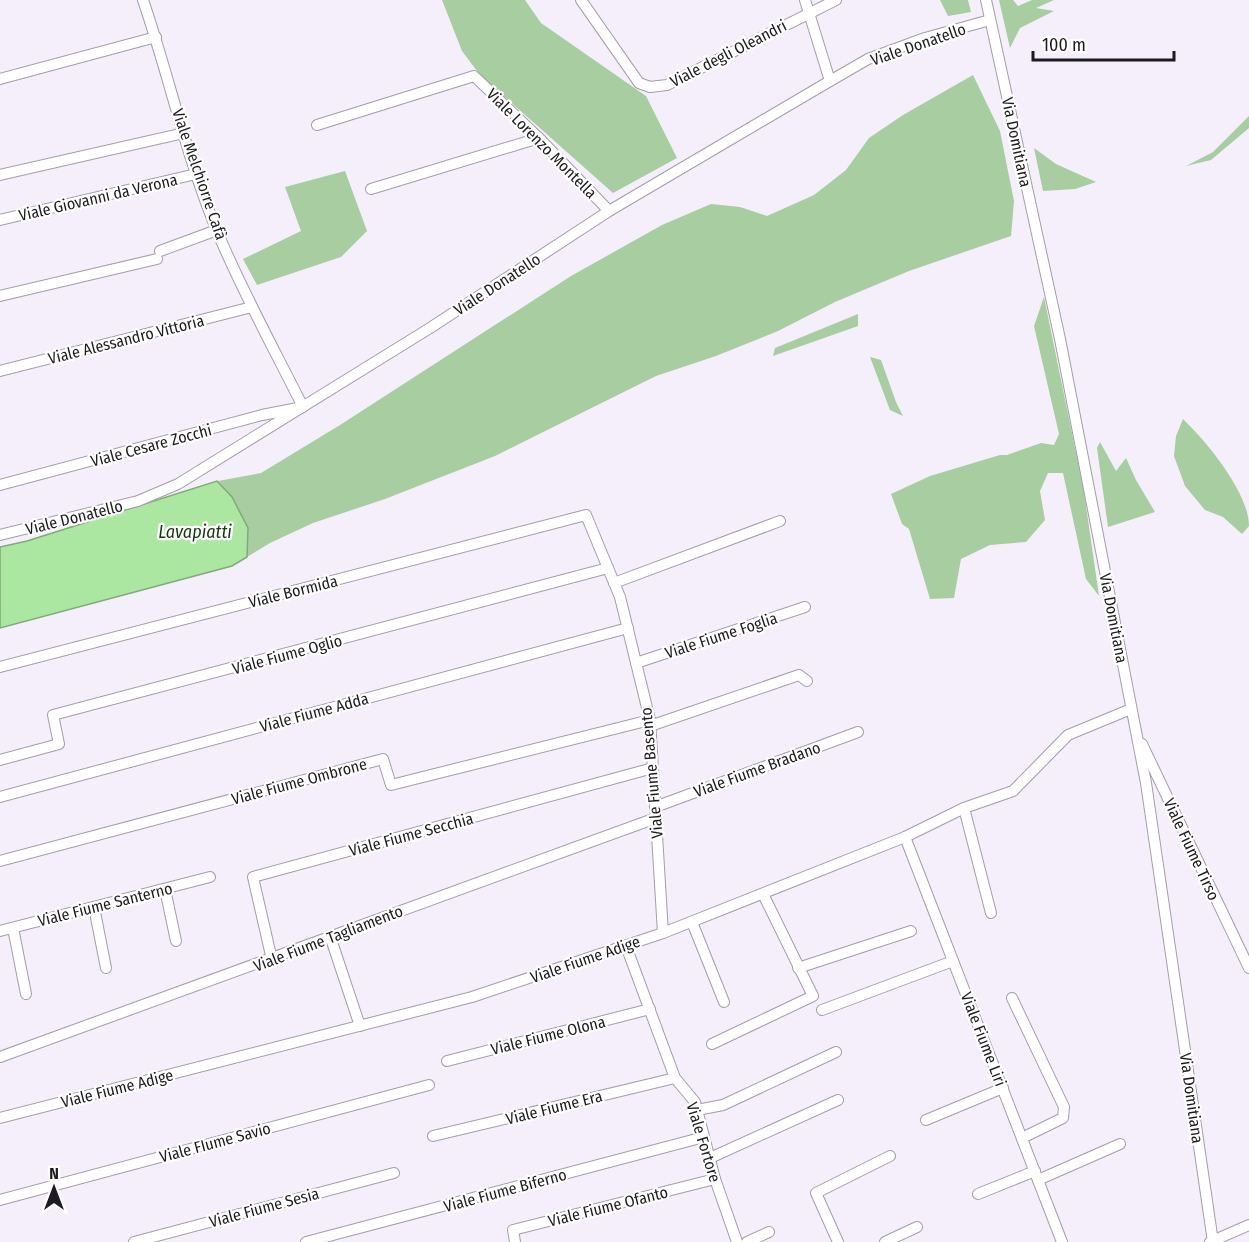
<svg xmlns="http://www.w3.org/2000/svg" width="1249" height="1242" font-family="'Fira Sans Condensed',sans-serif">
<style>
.green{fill:#a8cda1}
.water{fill:#ace7a1;stroke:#81aa7a;stroke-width:1.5}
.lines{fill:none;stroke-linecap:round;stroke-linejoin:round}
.minor-casing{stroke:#a29da8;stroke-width:12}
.minor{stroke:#fff;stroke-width:10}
.labels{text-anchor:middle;stroke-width:4.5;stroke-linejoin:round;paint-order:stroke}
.street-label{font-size:16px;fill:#1d1b1f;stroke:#fff}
.water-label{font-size:18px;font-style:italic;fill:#11390a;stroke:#fff}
</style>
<rect width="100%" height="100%" fill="#f5effb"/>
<g class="green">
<polygon points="442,0 525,0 541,23 646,96 677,158 613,193 480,75 462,51"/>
<polygon points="940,0 968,0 971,12 948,16"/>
<polygon points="999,0 1013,0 1018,6 1032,0 1054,0 1036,8 1054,11 1020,28 1010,48"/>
<polygon points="973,75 1000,131 1014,201 1011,236 909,271 835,302 778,331 716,356 656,376 495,456 385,499 313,523 270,543 247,557 248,528 232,497 218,481 261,473 340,425 571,276 662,225 711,204 740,207 767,216 814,195 846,170 869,138 903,115"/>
<polygon points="1249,116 1249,128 1211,160 1186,166 1213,152"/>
<polygon points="1034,148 1056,164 1096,182 1075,189 1043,191"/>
<polygon points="345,171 367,231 341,257 257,285 243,259 301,231 285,187"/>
<polygon points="1044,297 1084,492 1099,596 1086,579 1063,473 1048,473 1040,491 1045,520 1026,542 990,545 961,559 954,598 930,599 909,529 902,524 891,494 930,476 1000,455 1007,455 1041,443 1054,445 1059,434 1034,326"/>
<polygon points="858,314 858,326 773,356 775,348"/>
<polygon points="870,357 881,360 896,402 903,416 890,410"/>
<path d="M1183 419C1207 442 1249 493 1249 526L1242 534 1223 517 1205 510 1185 486 1174 456 1176 436Z"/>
<polygon points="1100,442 1116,471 1126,458 1136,480 1155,512 1108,527 1097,448"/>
</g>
<polygon class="water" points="217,481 232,497 248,528 247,557 232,566 0,628 0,547 27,541"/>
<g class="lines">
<defs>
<g id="minor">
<polyline points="581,0 639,83 650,87 667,85 836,0"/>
<polyline points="805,0 830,81"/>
<polyline points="986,0 1060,339 1146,783 1213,1242"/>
<polyline points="0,79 156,37"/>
<polyline points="317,125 474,76 539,138 609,211"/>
<polyline points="0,175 184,133"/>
<polyline points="371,189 539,138"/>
<polyline points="0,220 196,174"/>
<polyline points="160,251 217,230"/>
<polyline points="0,296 157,259"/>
<polyline points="0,371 252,307"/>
<path d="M0 485 262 415 303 407C274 349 242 291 217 231 186 156 169 76 143 0"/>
<polyline points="0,535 138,501 178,484 430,328 609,211 830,81 868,59 925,38 990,20"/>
<polyline points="614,583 780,521"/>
<polyline points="636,663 805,607"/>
<polyline points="0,667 586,515 620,597 650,720 663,933"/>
<polyline points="650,726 799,675 807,681"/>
<polyline points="1142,744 1249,968"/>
<polyline points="0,760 59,744 53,715 608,568"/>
<polyline points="0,797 628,628"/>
<polyline points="655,807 858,732"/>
<polyline points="964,808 991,913"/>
<polyline points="905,837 1062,1242"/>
<polyline points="0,861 383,759 391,785 650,720"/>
<polyline points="165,889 176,941"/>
<polyline points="94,907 106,968"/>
<polyline points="692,922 724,1002"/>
<polyline points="13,928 26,994"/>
<polyline points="0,931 210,877"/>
<polyline points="330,936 360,1026"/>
<polyline points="626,946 675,1078 695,1102 715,1179 737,1242"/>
<polyline points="272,960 253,877 653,768"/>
<polyline points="798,968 911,931"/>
<polyline points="1012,998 1064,1107 1063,1118 1022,1138"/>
<polyline points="822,1010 953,961"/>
<polyline points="712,1044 813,996 763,894"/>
<path d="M0 1057C219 979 437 898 656 818"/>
<polyline points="447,1061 650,1009"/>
<polyline points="697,1110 723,1105 836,1052"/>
<polyline points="0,1118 472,997 663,933 905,837 964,808 1013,791 1068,735 1131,709"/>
<polyline points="926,1120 1003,1088"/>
<polyline points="433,1136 675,1078"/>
<polyline points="710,1158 838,1100"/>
<polyline points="1038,1180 1120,1144"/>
<polyline points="978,1194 1035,1171"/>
<polyline points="0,1200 429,1085"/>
<polyline points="134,1242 394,1173"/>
<polyline points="306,1242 704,1137"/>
<polyline points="515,1242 513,1230 715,1179"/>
<polyline points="747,1242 769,1232"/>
<polyline points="838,1242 816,1193 890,1156"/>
<polyline points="885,1242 917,1227"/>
<polyline points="1210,1242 1249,1225"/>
</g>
</defs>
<use href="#minor" class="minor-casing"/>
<use href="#minor" class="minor"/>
</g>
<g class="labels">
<g class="street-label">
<text transform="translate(918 44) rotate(-19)" y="6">Viale Donatello</text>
<text transform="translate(728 53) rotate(-27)" y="6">Viale degli Oleandri</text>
<text transform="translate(1017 142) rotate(78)" y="6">Via Domitiana</text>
<text transform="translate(542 143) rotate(45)" y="6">Viale Lorenzo Montella</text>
<text transform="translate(200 174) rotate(71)" y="6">Viale Melchiorre Cafà</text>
<text transform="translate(98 197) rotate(-13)" y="6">Viale Giovanni da Verona</text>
<text transform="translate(497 284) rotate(-33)" y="6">Viale Donatello</text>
<text transform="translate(126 339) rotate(-14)" y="6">Viale Alessandro Vittoria</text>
<text transform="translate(151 445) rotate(-15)" y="6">Viale Cesare Zocchi</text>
<text transform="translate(74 517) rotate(-14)" y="6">Viale Donatello</text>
<text transform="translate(293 591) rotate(-14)" y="6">Viale Bormida</text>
<text transform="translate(1114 618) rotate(79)" y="6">Via Domitiana</text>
<text transform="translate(721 635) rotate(-18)" y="6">Viale Fiume Foglia</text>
<text transform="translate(287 654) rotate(-15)" y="6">Viale Fiume Oglio</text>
<text transform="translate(314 712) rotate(-15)" y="6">Viale Fiume Adda</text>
<text transform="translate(757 769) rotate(-20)" y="6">Viale Fiume Bradano</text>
<text transform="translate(651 773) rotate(-95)" y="6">Viale Fiume Basento</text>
<text transform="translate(299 781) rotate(-15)" y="6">Viale Fiume Ombrone</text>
<text transform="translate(411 834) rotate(-15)" y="6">Viale Fiume Secchia</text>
<text transform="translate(1192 849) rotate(65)" y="6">Viale Fiume Tirso</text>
<text transform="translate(105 904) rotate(-14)" y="6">Viale Fiume Santerno</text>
<text transform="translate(328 938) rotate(-21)" y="6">Viale Fiume Tagliamento</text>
<text transform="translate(585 959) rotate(-19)" y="6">Viale Fiume Adige</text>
<text transform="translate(548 1035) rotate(-14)" y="6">Viale Fiume Olona</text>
<text transform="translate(984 1039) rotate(69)" y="6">Viale Fiume Liri</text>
<text transform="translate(117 1088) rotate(-14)" y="6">Viale Fiume Adige</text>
<text transform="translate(1192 1098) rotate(82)" y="6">Via Domitiana</text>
<text transform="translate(554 1107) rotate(-14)" y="6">Viale Fiume Era</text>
<text transform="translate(215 1142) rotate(-15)" y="6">Viale FIume Savio</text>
<text transform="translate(704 1142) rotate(73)" y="6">Viale Fortore</text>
<text transform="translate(505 1190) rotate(-15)" y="6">Viale Fiume Biferno</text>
<text transform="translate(608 1206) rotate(-14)" y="6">Viale Fiume Ofanto</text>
<text transform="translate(264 1207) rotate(-15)" y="6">Viale Fiume Sesia</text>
</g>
<g class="water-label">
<text x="195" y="538">Lavapiatti</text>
</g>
</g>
<g transform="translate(54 1188)" stroke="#ffffff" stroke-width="4.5" paint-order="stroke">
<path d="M0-4.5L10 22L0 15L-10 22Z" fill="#1d1b1f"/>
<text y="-9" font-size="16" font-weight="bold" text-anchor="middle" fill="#1d1b1f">N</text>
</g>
<path d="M1033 51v9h141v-9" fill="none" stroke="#1d1b1f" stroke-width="3"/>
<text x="1042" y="51" font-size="18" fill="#1d1b1f" stroke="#ffffff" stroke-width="4.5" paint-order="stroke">100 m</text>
</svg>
